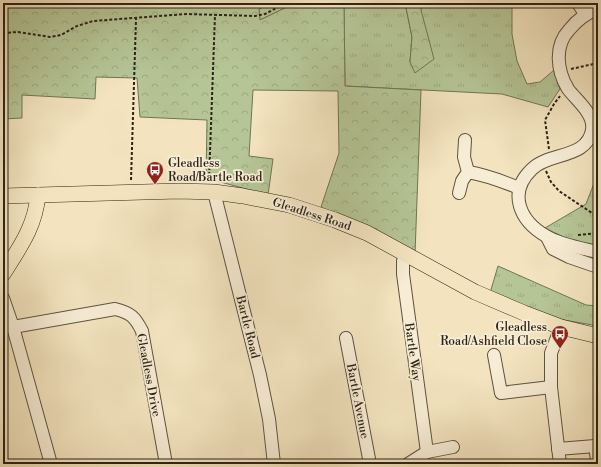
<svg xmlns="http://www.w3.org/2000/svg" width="601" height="467" font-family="'Libre Bodoni',serif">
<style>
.grass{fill:url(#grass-tufts);stroke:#707456}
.forest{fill:url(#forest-crowns);stroke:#707456}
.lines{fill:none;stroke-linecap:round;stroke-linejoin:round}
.minor-casing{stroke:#5e5341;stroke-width:14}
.major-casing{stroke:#2c2317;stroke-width:16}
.path{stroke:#2c2317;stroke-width:2;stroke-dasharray:3 2;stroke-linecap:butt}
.minor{stroke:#f7edd5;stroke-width:12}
.major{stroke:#f3e4bf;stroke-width:15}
.labels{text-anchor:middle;stroke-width:3.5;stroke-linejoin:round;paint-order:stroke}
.poi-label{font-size:12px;fill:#2c2317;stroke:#f7edd5;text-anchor:start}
.street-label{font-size:12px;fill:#2c2317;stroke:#f7edd5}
</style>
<defs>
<pattern id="grass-tufts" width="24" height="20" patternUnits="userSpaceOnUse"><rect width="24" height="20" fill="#b5c596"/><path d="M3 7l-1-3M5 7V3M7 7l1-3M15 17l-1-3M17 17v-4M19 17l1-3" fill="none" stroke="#9ca981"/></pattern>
<pattern id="forest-crowns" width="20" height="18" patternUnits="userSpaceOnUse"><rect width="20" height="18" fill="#b5c596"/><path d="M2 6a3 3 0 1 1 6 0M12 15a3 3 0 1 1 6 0" fill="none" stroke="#9ca981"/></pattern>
</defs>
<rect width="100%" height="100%" fill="#f3e4bf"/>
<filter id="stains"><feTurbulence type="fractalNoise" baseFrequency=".005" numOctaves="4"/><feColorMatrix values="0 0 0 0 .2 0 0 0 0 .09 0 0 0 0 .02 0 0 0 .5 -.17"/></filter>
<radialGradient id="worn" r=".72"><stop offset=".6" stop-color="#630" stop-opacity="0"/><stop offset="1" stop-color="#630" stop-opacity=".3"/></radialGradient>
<g class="grass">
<polygon points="271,3 299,3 291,5 260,20 259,9"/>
<polygon points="344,3 405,3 412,37 410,62 421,10 421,3 512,3 512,34 517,61 527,84 540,82 554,70 560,89 548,107 502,94 345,86"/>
<polygon points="598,173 598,254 545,228 586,204"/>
<polygon points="498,266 586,305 598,306 598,326 542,316 490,293"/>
</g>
<g class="forest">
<polygon points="3,3 271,3 259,9 260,20 291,5 299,3 344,3 345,86 421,90 415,254 321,207 339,153 338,91 253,90 249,156 273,159 268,195 206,178 207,120 140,117 137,78 96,77 95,99 22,95 22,118 3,119"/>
<polygon points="405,3 421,3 421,10 434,59 415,73 410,62 412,37"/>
</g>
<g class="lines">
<defs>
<g id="minor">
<polyline points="578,3 585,14"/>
<path d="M598 9C586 13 577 20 569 30 554 46 557 71 568 89 576 100 595 114 592 130 587 159 549 152 532 169 507 193 520 221 546 236 561 245 581 248 598 252"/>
<path d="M468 172C486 175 502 181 519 188"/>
<polyline points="214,192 260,375 269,419 274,464"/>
<polyline points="459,193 462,181 468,172 464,157 465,140"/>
<polyline points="547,237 553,249 569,257 598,267"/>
<polyline points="406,254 403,261 403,274 427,452"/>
<polyline points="3,298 13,327 51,464"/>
<path d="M13 327 115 309C131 313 135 317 142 331L166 464"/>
<polyline points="346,338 370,464"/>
<polyline points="494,355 501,393 551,387"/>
<polyline points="558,449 595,446 597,460"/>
<polyline points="408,464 427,452 453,447"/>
<polyline points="560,464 551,387 551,353 561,327"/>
</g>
<g id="major">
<polyline points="3,196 179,191 214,192 243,196 289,205 335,220 367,233 475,292 524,313 561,327 598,336"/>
<path d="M3 274C20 247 35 227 38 195"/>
</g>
</defs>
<use href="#minor" class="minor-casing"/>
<use href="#major" class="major-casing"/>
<g class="path">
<polyline points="3,33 18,32 50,37 61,35 77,26 93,21 186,14 255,16 265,14 286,3"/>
<polyline points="571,69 598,63"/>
<polyline points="549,149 545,120 554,104 560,96"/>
<polyline points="546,171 551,182 559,191 598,217"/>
<polyline points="131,180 136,19"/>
<polyline points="209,180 215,15"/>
<polyline points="578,235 598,233"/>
</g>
<use href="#minor" class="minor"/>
<use href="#major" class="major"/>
</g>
<defs>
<symbol id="bus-pin" viewBox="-11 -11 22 30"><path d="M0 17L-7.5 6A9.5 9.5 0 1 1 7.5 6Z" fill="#8f2418" stroke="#f7edd5"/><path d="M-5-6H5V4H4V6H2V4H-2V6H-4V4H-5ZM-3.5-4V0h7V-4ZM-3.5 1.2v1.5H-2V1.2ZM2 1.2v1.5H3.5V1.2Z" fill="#fff"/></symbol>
</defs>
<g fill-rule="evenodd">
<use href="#bus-pin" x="145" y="160" width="20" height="27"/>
<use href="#bus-pin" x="550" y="324" width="20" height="27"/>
</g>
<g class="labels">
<g class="poi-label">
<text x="168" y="167">Gleadless<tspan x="168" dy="14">Road/Bartle Road</tspan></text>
<text x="547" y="331" text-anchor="end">Gleadless<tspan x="547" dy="14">Road/Ashfield Close</tspan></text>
</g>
<g class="street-label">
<text transform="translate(312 214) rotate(18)" y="4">Gleadless Road</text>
<text transform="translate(248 327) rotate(76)" y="4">Bartle Road</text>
<text transform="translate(413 352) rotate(82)" y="4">Bartle Way</text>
<text transform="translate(149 375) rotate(79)" y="4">Gleadless Drive</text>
<text transform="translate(358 401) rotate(79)" y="4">Bartle Avenue</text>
</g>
</g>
<rect width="601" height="467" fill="none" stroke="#f3e4bf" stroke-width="16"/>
<rect x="4" y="4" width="593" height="459" fill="none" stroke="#2c2317" stroke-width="2"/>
<rect x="8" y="8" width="585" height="451" fill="none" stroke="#2c2317"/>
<rect width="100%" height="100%" filter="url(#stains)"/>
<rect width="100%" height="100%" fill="url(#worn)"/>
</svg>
